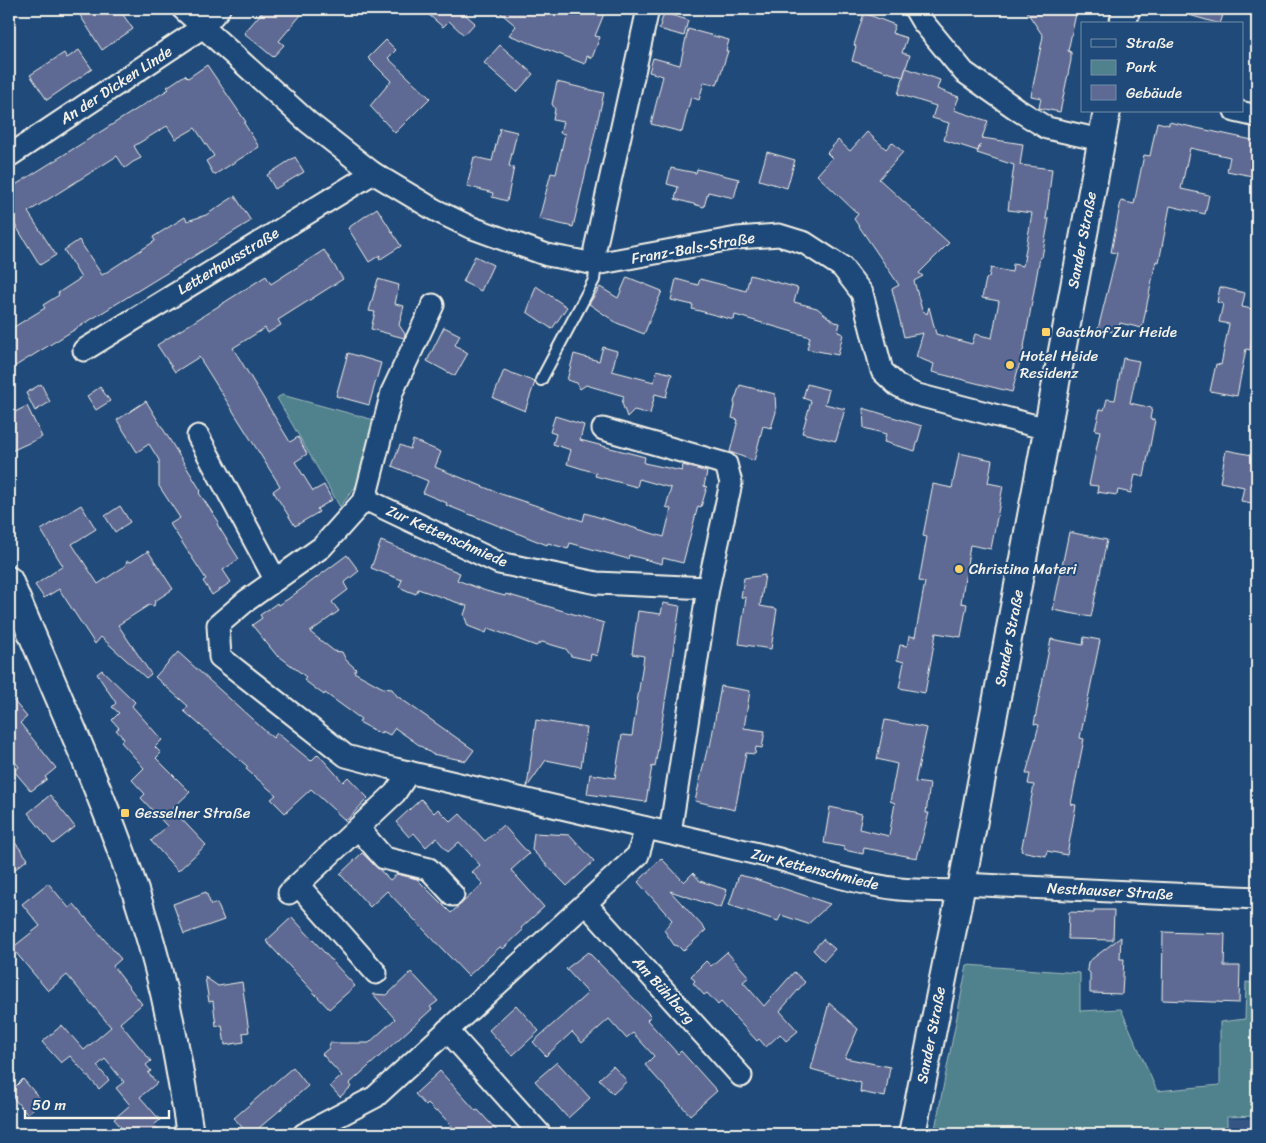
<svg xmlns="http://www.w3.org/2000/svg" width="1266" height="1143" font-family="Sriracha,sans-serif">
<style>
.built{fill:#365784}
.green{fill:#50828d;stroke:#a2baba}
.building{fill:#5f6a94;stroke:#f4f1e8}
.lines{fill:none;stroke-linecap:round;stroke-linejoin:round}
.service-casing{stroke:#f4f1e8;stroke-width:14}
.minor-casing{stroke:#f4f1e8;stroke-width:25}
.tertiary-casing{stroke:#f4f1e8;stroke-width:30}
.service{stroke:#1f4a7a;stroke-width:10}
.minor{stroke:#1f4a7a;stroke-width:21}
.tertiary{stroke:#1f4a7a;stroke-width:26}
.poi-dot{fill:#ffd166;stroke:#1f4a7a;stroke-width:2}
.labels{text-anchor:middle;stroke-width:4;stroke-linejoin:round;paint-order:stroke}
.street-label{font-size:15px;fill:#f4f1e8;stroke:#1f4a7a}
.poi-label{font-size:15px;fill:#f4f1e8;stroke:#1f4a7a;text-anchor:start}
</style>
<rect width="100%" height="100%" fill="#1f4a7a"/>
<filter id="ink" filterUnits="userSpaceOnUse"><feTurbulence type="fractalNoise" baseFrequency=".02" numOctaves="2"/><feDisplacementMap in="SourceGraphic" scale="10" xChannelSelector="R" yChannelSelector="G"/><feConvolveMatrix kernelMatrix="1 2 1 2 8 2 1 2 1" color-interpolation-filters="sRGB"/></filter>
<g filter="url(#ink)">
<rect class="built" x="1228" y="1119" width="29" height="15"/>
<g class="green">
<polygon points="282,395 374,420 359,482 340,507 277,398"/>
<polygon points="967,965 1080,973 1080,1011 1121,1009 1157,1091 1220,1085 1220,1022 1245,1019 1246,982 1257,983 1257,1116 1227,1117 1227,1134 934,1134"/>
</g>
<g class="building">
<polygon points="76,9 119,9 133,29 102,50"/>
<polygon points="265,9 306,9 279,41 284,45 273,57 244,33"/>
<polygon points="422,9 459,9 475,23 464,35 449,21 443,27"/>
<polygon points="496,9 606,9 595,36 600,37 592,58 587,56 585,64 509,35 516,26"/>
<polygon points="1025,9 1077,9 1068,51 1071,52 1071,60 1060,112 1039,108 1041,98 1031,96 1043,36"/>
<polygon points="1179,9 1225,9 1220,24 1179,12"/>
<polygon points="664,13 688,20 684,36 659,29"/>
<polygon points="864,13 895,25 892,33 907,38 902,53 910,55 903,77 852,61 856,46 854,45"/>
<polygon points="688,29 729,40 726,51 728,51 717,85 704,82 699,100 691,97 682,132 651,124 663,76 649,72 653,58 680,65"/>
<polygon points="386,40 396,50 388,58 430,98 395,133 370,106 391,81 368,58"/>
<polygon points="500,45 533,74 517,92 484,63"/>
<polygon points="79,50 92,69 47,100 30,75 64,53 67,58"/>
<polygon points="207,65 246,122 244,123 259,147 214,175 206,161 214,156 195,128 176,139 167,126 134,146 141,158 133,162 125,168 117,156 28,212 56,255 40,265 9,215 9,189 169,89 167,87 185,75 188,78"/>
<polygon points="906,68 940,80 937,89 959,97 954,110 988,121 982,138 1023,144 1020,165 1052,169 1046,219 1049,219 1042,257 1040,257 1024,347 1012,392 932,372 934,364 916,357 923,333 904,337 892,289 899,285 854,219 858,214 817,175 832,158 827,153 838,140 850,151 867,132 886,149 892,142 903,152 879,179 949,243 919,273 923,276 914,281 922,310 927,314 929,307 936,334 972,344 975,334 992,338 999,301 982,298 986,279 989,277 991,268 1012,272 1013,264 1023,266 1032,213 1008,210 1014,165 977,153 980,145 978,151 944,140 949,123 932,118 936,106 898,94"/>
<polygon points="557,82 604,93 573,227 539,219 551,173 556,174 565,134 560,133 563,122 553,120 555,109 552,104"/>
<polygon points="1157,122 1169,125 1169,122 1257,141 1257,177 1227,171 1230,157 1190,148 1181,189 1209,195 1205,214 1170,206 1159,262 1156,261 1142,328 1120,323 1118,333 1098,329 1117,253 1111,252 1121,201 1134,204 1144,155 1150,156"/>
<polygon points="500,128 517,132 509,166 514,167 507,201 492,197 493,193 467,186 474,157 492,161"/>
<polygon points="767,152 795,160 787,188 759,180"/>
<polygon points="295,157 304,172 275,189 267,175"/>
<polygon points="671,168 696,173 697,169 739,179 734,198 708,192 704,207 675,199 678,187 667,184"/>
<polygon points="235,196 251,221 9,370 9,330 45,308 43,305 59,295 58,293 81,278 64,250 79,240 102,275 155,241 153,237 185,217 187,221 206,215"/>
<polygon points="377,208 401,246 379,260 380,255 369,262 348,228"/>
<polygon points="324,250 343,279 278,320 281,325 268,333 265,328 233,348 290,442 298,437 307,454 295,462 313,491 324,485 332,500 317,509 319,512 295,526 273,491 280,486 199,357 175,372 157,345 266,276 271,284"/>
<polygon points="475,256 493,265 481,291 463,282"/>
<polygon points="750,275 798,288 794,302 817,308 834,322 840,323 838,332 843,334 838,355 807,349 810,337 735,315 734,320 692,309 693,305 671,300 676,279 698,285 700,279 746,291"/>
<polygon points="627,277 662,291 644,334 617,323 589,304 600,287 618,298"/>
<polygon points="378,279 399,285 395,304 404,306 399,325 405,334 404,338 371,329 375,312 369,311"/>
<polygon points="536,286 567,307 552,329 527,312"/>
<polygon points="1220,287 1245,293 1242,307 1257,310 1250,350 1246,349 1237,396 1210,391 1216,364 1221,365 1229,324 1219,322 1223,304 1217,302"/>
<polygon points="444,327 460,335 455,345 468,353 455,376 427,361"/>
<polygon points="603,347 617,351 612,371 654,382 657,370 672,374 666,397 655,394 650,414 634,410 627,417 622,403 624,396 586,385 580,389 577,383 567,380 574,354 599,361"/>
<polygon points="348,353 381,363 369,405 336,396"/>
<polygon points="1123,358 1139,361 1130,403 1152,408 1150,419 1155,420 1144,477 1135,475 1131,493 1118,490 1117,495 1097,492 1098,486 1089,485 1100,431 1095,430 1100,409 1104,410 1107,399 1115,400"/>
<polygon points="504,370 535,382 525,411 493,398"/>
<polygon points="41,384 50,402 35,411 26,393"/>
<polygon points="807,384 829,390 825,404 845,409 836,441 802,433 811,401 803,398"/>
<polygon points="740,385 775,394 776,412 771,428 763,426 754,461 730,452 738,420 732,418 735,405 734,402"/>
<polygon points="100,387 110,401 96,410 87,396"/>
<polygon points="146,401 201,491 199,493 219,522 217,524 239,559 223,570 231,582 212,595 203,581 206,579 170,524 180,518 159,486 159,460 149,444 137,452 117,420"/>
<polygon points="27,406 42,437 9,452 9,415"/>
<polygon points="863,408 922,426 915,451 884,442 886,434 864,428"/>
<polygon points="555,416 584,425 580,440 645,457 644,463 682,471 683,465 707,472 704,486 707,487 701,507 698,506 683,563 663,558 662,564 629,555 628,559 570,543 568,549 548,543 547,545 446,505 447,503 423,493 428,481 392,466 400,445 410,449 413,440 441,452 435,467 501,494 583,521 585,513 664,537 671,509 666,507 671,488 639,479 637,487 595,476 596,473 567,464 571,450 553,444 556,434 550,432"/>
<polygon points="1226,450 1257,456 1257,504 1241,501 1244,487 1220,482"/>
<polygon points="959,453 992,460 988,483 1003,486 991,549 970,545 961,603 967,604 961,637 936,633 925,693 899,688 904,662 897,660 900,645 907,646 909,636 915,637 925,582 919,581 927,537 923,536 933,484 952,488"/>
<polygon points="81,505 96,529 72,544 98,584 125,566 127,561 131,562 148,551 173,589 155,601 154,606 149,605 118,625 151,674 146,678 101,637 95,644 59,589 44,598 35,585 63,566 41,530"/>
<polygon points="120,506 130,522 115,532 105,516"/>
<polygon points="1069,532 1107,540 1091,617 1053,610"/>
<polygon points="381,541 460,573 457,580 486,591 505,596 506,594 604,623 597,656 591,654 590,660 571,656 566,649 542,642 536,646 488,628 486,633 468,626 464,615 467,606 418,589 416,594 408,591 399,587 402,580 371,568"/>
<polygon points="347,555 359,571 344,583 348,590 332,602 339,611 310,632 334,651 342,652 346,660 356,669 354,672 383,688 392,689 397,696 474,750 466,761 432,754 395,728 390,735 382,731 381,734 359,722 361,719 325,693 324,695 304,680 306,677 279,656 278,657 252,625 262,618 260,615 277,603 278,605 288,599"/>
<polygon points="765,575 760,606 777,609 771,649 739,644 746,598 741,597 744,578"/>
<polygon points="663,603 680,606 655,767 652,766 646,802 587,794 590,774 615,778 622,735 632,736 644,656 632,654 638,611 661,614"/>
<polygon points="1084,637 1100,640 1080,738 1084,739 1071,804 1076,805 1067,855 1047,851 1046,856 1021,851 1034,785 1028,784 1030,774 1026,774 1039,725 1034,724 1051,639 1083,645"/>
<polygon points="178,652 273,738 277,733 311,761 318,754 343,782 348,777 368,798 346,821 311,789 285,813 271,799 276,795 246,769 248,767 184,711 188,706 155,677"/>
<polygon points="102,670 135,702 132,706 162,740 155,747 161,753 156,758 190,792 172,809 206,845 178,871 151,841 167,826 141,798 145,794 132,780 144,768 121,742 124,739 116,730 119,728 112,720 119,713 112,707 116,703 97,674"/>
<polygon points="721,686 750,691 744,728 765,731 762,748 756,747 755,754 746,753 735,810 695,801 708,746 710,747"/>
<polygon points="9,695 27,717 20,723 56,768 45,777 47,779 31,791 14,771 19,767 9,754"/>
<polygon points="536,720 587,728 581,767 546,760 527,787"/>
<polygon points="885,720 927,728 915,782 930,784 926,813 929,813 917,858 864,848 863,854 844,850 844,847 824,843 830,807 862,814 859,829 889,836 895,803 890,801 897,764 877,759"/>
<polygon points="50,795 75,827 53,844 28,813"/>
<polygon points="421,799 434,813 438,809 451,822 460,814 485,841 503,825 529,854 511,870 544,907 521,928 523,930 503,949 500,947 468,976 387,891 370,907 340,874 362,853 390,880 397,874 417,879 451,913 483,884 472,872 480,865 459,842 448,852 436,838 426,847 414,833 409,837 396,822"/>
<polygon points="534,833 570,835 594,861 567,886 532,850"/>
<polygon points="9,835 28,859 9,874"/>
<polygon points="661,858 684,882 693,873 700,881 727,890 721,908 670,891 706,930 683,951 678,946 674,945 664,930 672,920 638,882"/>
<polygon points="739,875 752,878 830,904 808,924 781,915 778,921 729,905"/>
<polygon points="48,883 69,908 74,904 121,959 113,966 142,1004 120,1023 151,1061 146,1065 151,1071 148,1073 157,1083 140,1097 160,1120 154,1125 163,1134 127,1134 114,1119 130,1105 116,1088 124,1082 105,1059 97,1066 109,1080 99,1089 70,1056 61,1063 42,1042 62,1025 84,1050 111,1027 67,975 48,991 12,948 40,926 22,904"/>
<polygon points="206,892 211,905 217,903 224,920 184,934 173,904"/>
<polygon points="1094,910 1114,910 1113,940 1068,939 1069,912 1094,913"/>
<polygon points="292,917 355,986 329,1009 266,941"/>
<polygon points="1163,932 1225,934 1224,966 1240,966 1239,1003 1162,1000"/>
<polygon points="1121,937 1120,959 1124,959 1122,994 1090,993 1090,973 1087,970 1088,962"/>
<polygon points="823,939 835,949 824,961 813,950"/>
<polygon points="588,952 651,1016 647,1020 678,1054 681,1051 717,1091 690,1115 645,1065 654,1056 633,1033 626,1038 609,1019 582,1043 572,1032 546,1056 533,1042 588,993 566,969"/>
<polygon points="727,952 749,977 743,982 764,1006 794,972 805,982 780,1011 798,1031 786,1041 780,1034 766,1047 759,1039 757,1041 721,1002 718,1005 707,993 704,995 693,983 695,981 691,976 706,961 711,966"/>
<polygon points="411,972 438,1001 430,1007 432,1009 349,1084 351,1087 340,1097 330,1086 342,1076 322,1054 329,1048 330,1043 369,1043 395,1019 373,994 387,995"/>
<polygon points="205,977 218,986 242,982 249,1032 243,1033 244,1042 225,1045 222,1025 216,1026 213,1001 209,1002"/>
<polygon points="829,1003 858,1029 845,1058 890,1067 885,1097 860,1092 861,1083 811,1069"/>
<polygon points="516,1005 539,1031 512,1056 489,1030"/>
<polygon points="557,1062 590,1098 568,1118 535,1081"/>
<polygon points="613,1066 627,1081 613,1094 599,1079"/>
<polygon points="293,1067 308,1086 252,1134 248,1134 234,1118"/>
<polygon points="440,1071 476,1111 478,1110 500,1134 459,1134 438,1111 436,1112 428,1104 426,1106 415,1094"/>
<polygon points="23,1079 42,1101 27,1114 9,1093"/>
</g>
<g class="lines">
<defs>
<polyline id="service" points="541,380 594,280 596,264"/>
<g id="minor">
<polyline points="183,9 308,122 373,173 435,210 470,227 547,255 596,264 737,238 779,235 805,243 842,267 862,293 882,371 897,385 914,394 1047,429"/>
<polyline points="915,9 922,21 964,72 1018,110 1047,128 1101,140"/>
<polyline points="1235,111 1257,116"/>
<polyline points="9,156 203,27 219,9"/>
<polyline points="596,264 595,249 648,9"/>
<polyline points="84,350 373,173"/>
<polyline points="603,429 726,464 731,483 708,588"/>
<polyline points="198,436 275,579"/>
<polyline points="365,499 392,392 433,305"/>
<polyline points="358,828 384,858 429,869 453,895"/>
<path d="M670 833 708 588 597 583 499 563 365 499 322 547 246 601 218 625 220 657 346 756 395 769 779 859C818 871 857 884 899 889 919 891 941 890 961 891"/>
<polyline points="962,884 1257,898"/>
<polyline points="298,885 376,973"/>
<polyline points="289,893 395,793 409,772"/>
<polyline points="586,904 741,1076"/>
<polyline points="447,1030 540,1134"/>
<polyline points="304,1134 375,1097 638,855 646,828"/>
</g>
<g id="tertiary">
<polyline points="1123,24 1126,9"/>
<path d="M9 580C55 692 109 804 144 919 166 989 179 1062 190 1134"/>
<polyline points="912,1134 962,884 1107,111"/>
</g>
</defs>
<use href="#service" class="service-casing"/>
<use href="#minor" class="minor-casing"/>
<use href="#tertiary" class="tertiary-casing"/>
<use href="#service" class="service"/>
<use href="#minor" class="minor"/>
<use href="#tertiary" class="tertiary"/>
</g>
</g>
<g class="poi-dot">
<rect x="1041" y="327" width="10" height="10" rx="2.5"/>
<circle cx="1010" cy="365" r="5"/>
<circle cx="959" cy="569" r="5"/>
<rect x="120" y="808" width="10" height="10" rx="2.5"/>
</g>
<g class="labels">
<g class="street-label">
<text transform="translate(116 85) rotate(-33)" y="5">An der Dicken Linde</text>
<text transform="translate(1082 240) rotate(-79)" y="5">Sander Straße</text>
<text transform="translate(693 248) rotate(-10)" y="5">Franz-Bals-Straße</text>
<text transform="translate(228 261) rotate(-31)" y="5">Letterhausstraße</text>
<text transform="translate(447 536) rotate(24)" y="5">Zur Kettenschmiede</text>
<text transform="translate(1009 638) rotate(-79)" y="5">Sander Straße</text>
<text transform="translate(815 869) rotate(14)" y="5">Zur Kettenschmiede</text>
<text transform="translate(1110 891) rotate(3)" y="5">Nesthauser Straße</text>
<text transform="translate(664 990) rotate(48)" y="5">Am Bühlberg</text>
<text transform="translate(931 1035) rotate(-79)" y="5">Sander Straße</text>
</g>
<g class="poi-label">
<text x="1056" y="337">Gasthof Zur Heide</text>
<text x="1020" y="361">Hotel Heide<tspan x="1020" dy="17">Residenz</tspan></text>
<text x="969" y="574">Christina Materi</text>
<text x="135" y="818">Gesselner Straße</text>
</g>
</g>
<rect width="1266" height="1143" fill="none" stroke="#1f4a7a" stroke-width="30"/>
<rect x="15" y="15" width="1236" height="1113" fill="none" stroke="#f4f1e8" stroke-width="2" filter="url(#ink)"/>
<rect x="1081" y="22" width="162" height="90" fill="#1f4a7a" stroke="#748da6"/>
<rect x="1091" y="39" width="25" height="8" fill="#1f4a7a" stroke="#748da6"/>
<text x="1126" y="48" font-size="15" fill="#f4f1e8">Straße</text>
<rect x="1091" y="60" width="25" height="15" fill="#50828d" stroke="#748da6"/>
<text x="1126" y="72" font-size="15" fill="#f4f1e8">Park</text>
<rect x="1091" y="85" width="25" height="15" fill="#5f6a94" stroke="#748da6"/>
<text x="1126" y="98" font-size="15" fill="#f4f1e8">Gebäude</text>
<path d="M25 1110v8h144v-8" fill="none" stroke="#f4f1e8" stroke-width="2.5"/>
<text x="32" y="1110" font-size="15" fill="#f4f1e8" stroke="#1f4a7a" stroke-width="4" paint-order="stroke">50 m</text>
</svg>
